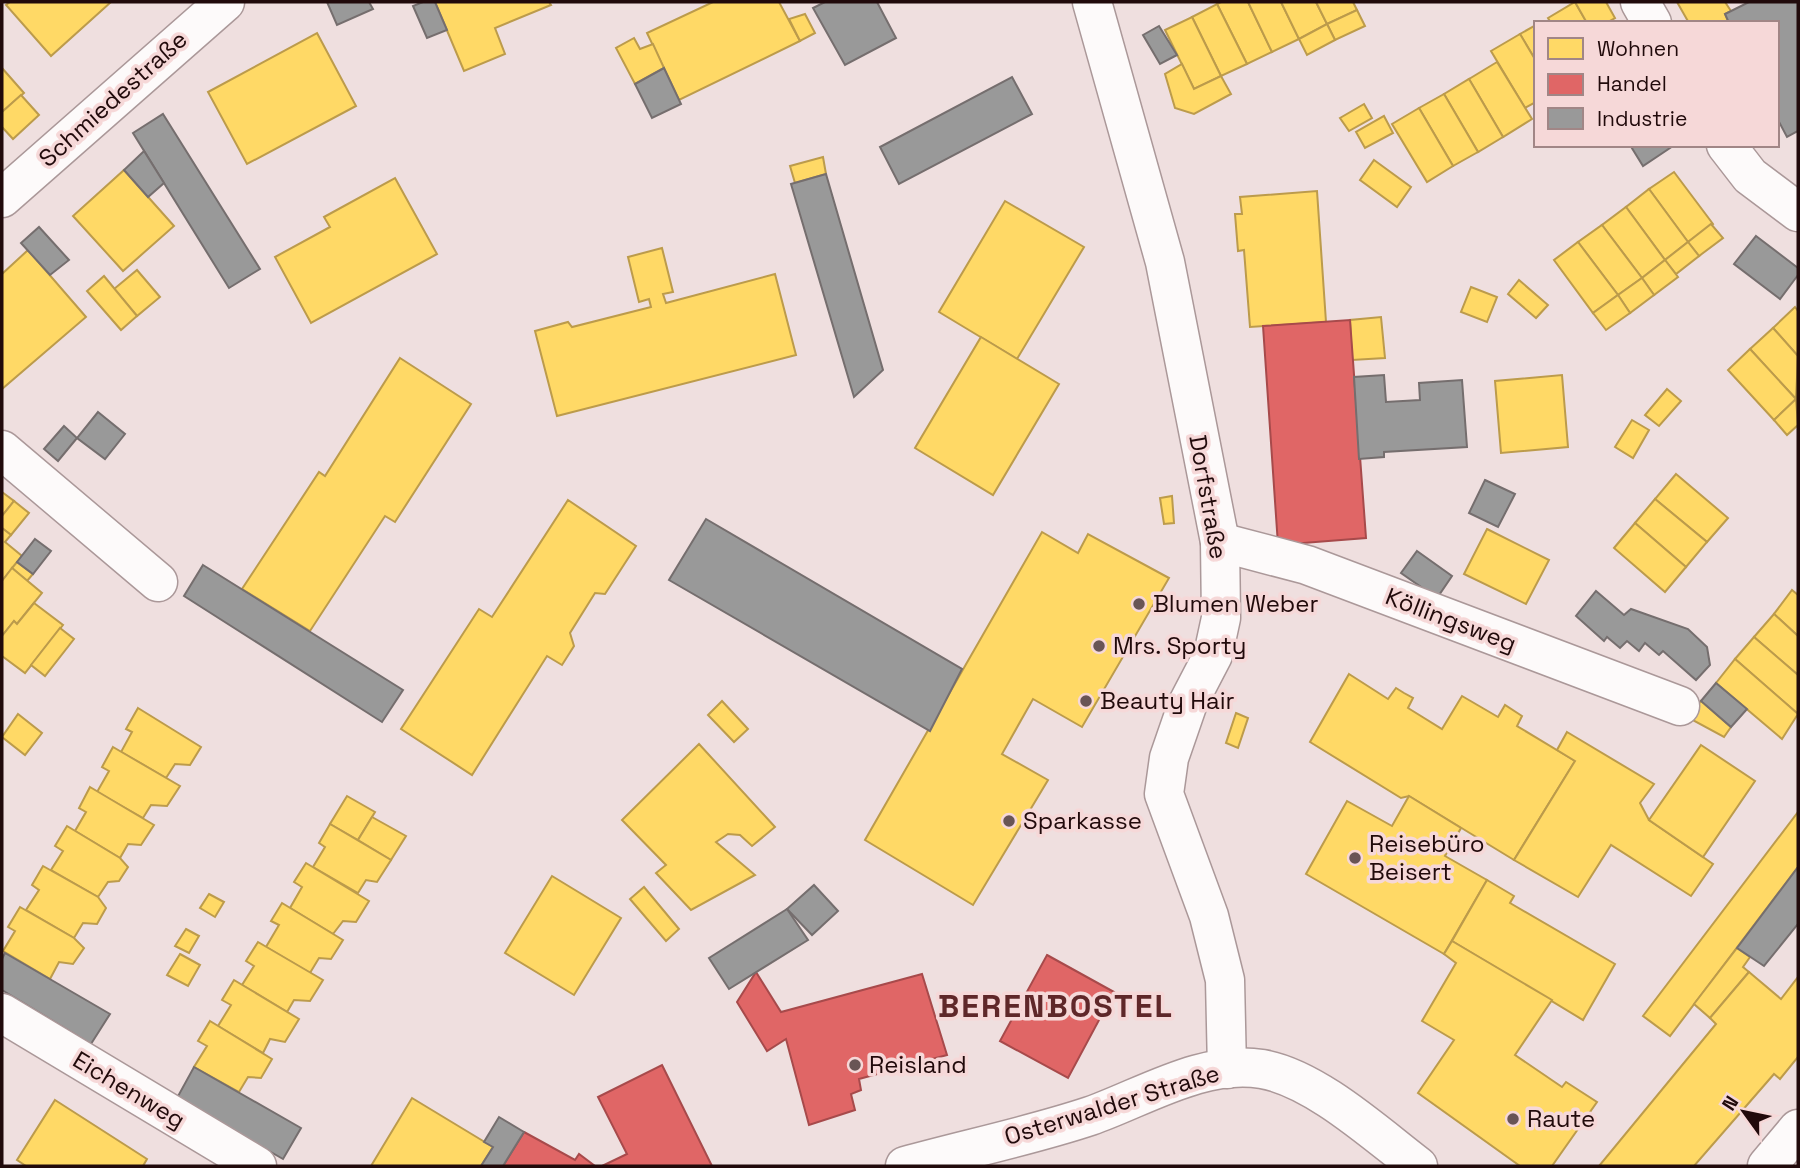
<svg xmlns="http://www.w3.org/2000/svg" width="1800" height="1168" font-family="'Space Grotesk',sans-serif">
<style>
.homes{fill:#ffd966;stroke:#bc9b4b;stroke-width:2}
.shops{fill:#e06666;stroke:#a74a4b;stroke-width:2}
.industry{fill:#999;stroke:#756e6e;stroke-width:2}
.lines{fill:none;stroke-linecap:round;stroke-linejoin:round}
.minor-casing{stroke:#ab9899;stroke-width:41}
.minor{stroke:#fdfafa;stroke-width:38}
.poi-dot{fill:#695555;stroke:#f6d8d8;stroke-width:2.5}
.labels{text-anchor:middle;stroke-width:7;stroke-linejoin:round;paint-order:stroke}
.street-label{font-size:24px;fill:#210a0b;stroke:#f6d8d8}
.poi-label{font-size:24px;fill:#210a0b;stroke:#f6d8d8;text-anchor:start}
.district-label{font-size:32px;font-weight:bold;letter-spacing:2px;fill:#5f2729;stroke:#f6d8d8}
</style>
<rect width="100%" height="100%" fill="#efdfdf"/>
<g class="homes">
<polygon points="10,2 111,2 51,56 6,5"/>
<polygon points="435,2 549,2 551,5 495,28 505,54 464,71"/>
<polygon points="713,2 779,2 800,41 679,100 647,33"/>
<polygon points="1221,2 1248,2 1272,52 1247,64 1217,4"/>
<polygon points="1248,2 1281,2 1299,39 1272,52"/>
<polygon points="1281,2 1316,2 1327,24 1299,39"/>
<polygon points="1316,2 1353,2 1357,10 1327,24"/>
<polygon points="1575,2 1587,23 1551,23 1548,18"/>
<polygon points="1575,2 1606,2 1615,18 1606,23 1587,23"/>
<polygon points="1677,2 1725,2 1731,11 1725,14 1729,23 1689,23"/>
<polygon points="1217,4 1247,64 1221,76 1192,17"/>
<polygon points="1357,10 1365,26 1335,40 1327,24"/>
<polygon points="805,14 815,33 800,41 789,19"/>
<polygon points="1192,17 1221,76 1194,89 1165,30"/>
<polygon points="1327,24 1335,40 1307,55 1299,39"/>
<polygon points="1536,25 1536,61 1520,34"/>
<polygon points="317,33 356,106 247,164 208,92"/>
<polygon points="1520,34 1536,61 1536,102 1525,108 1491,51"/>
<polygon points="634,38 640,49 653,44 664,68 635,84 616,48"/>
<polygon points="1497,62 1532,119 1503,137 1469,79"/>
<polygon points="1182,64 1194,89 1221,76 1231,94 1194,114 1175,108 1165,74"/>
<polygon points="2,68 24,93 2,112"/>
<polygon points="1469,79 1503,137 1478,152 1444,94"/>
<polygon points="1444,94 1478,152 1453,166 1419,108"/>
<polygon points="21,95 39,115 13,139 2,127 2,112"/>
<polygon points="1364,104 1372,118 1349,131 1340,118"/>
<polygon points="1419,108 1453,166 1427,182 1392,124"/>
<polygon points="1384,116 1393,133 1365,148 1356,132"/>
<polygon points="823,157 826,174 795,183 790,166"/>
<polygon points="1374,160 1411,187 1397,207 1360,180"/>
<polygon points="124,170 174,226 123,271 73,216"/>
<polygon points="1674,172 1713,224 1688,242 1649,189"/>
<polygon points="395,178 437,254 311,323 275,257 330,227 324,217"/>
<polygon points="1649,189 1688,242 1665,260 1626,207"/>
<polygon points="1317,191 1326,322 1250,327 1244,250 1238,251 1235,214 1242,214 1240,197"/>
<polygon points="1005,201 1084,247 1017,359 939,312"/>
<polygon points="1626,207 1665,260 1642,278 1602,225"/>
<polygon points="1711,224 1723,238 1699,256 1688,242"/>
<polygon points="1602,225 1642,278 1618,295 1578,242"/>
<polygon points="1578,242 1618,295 1593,313 1554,260"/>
<polygon points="1688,242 1699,256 1676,274 1665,260"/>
<polygon points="662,248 673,292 663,294 666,303 775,274 796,355 557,416 535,331 568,322 572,327 651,307 649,299 639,302 628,257"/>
<polygon points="28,250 86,317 2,389 2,274"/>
<polygon points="1665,260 1678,277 1654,295 1642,278"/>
<polygon points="137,270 160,297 137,316 114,289"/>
<polygon points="104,276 137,316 121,330 87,291"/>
<polygon points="1642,278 1654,295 1630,313 1618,295"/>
<polygon points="1519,280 1548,305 1536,318 1508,294"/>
<polygon points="1471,287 1497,297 1487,322 1461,312"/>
<polygon points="1618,295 1630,313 1606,330 1593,313"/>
<polygon points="1795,307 1798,311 1798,356 1773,328"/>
<polygon points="1381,317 1385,358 1352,360 1350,320"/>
<polygon points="1773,328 1798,356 1796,399 1750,349"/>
<polygon points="981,337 1059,384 993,495 915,448"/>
<polygon points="1750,349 1796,399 1774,420 1728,370"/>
<polygon points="400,358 471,404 395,522 385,516 310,631 242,589 319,472 325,476"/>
<polygon points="1562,375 1568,447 1501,453 1495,381"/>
<polygon points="1667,389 1681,401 1659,426 1645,415"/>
<polygon points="1796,399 1798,425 1787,435 1774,420"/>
<polygon points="1632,420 1649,430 1633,458 1615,447"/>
<polygon points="1676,474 1728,518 1707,542 1655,499"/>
<polygon points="2,492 14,501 2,516"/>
<polygon points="1172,496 1174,523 1164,524 1160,498"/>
<polygon points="1655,499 1707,542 1686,567 1635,523"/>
<polygon points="568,500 636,546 605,594 595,593 570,633 574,646 562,665 547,656 472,775 401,729 479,609 492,617"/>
<polygon points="14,501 29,513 11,535 2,528 2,516"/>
<polygon points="1635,523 1686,567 1665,592 1614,548"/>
<polygon points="2,528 11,535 5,542 22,556 2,581"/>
<polygon points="1487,529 1549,560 1526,604 1464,574"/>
<polygon points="1042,532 1078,553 1088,534 1169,578 1082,727 1033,699 1002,754 1048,780 973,905 865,840"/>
<polygon points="17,562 33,574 27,581 12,568"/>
<polygon points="12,568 42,593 17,624 14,621 2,636 2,581"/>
<polygon points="1792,590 1798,595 1798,636 1774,614"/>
<polygon points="34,603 63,625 25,673 2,656 2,636 14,621 17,624"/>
<polygon points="1774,614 1798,636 1798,675 1754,637"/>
<polygon points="60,628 74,639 45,676 31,665"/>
<polygon points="1754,637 1798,675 1798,714 1735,659"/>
<polygon points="1735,659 1798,714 1782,739 1716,683"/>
<polygon points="1349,674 1388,699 1396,688 1404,693 1413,698 1408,708 1442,729 1462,696 1498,717 1505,705 1522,716 1517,726 1575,761 1514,860 1409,796 1401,798 1310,742"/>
<polygon points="722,701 748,729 734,742 708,715"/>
<polygon points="1701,701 1731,727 1724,737 1687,717"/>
<polygon points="138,708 201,747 190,765 175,764 166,778 121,752 132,732 126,729"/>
<polygon points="1236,713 1248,718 1238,748 1226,743"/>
<polygon points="18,714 42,733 25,755 2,737"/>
<polygon points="1567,732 1654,784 1640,803 1649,820 1713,864 1691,896 1611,845 1578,897 1514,860 1575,761 1557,750"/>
<polygon points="699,744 775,827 752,846 740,835 728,834 716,842 755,875 691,910 656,873 666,865 622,820"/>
<polygon points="1701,745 1755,781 1703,857 1649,820"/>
<polygon points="113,747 180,786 167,806 151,805 143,818 97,792 109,771 102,767"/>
<polygon points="90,787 154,825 141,845 128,844 120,858 75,831 86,812 79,808"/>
<polygon points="347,796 375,812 358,840 330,824"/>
<polygon points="1409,796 1461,828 1445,856 1487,880 1444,954 1306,874 1347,801 1392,826"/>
<polygon points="1798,812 1798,867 1670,1036 1643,1016"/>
<polygon points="372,817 406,836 391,860 358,840"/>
<polygon points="330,824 391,860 377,882 366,880 358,893 313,867 325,847 319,843"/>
<polygon points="67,826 120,858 128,867 119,881 108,882 98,897 51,870 63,851 55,846"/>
<polygon points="306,863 369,901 356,922 343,921 333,934 290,908 302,887 294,882"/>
<polygon points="43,866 98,897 106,908 97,924 83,923 74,938 26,910 39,890 32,885"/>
<polygon points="552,876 621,918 574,995 505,953"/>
<polygon points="1487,880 1514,896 1510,903 1615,964 1583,1020 1452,941"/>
<polygon points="644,887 679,929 666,941 630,899"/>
<polygon points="209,894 224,902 215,917 200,908"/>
<polygon points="282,903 343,940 331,959 319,958 310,973 266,947 279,925 271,921"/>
<polygon points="20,907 74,938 84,948 73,964 59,962 50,979 3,951 15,931 8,927"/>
<polygon points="186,929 199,936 189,953 175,946"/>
<polygon points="1452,941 1552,1000 1515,1055 1562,1087 1566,1082 1597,1102 1552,1166 1520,1166 1418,1093 1454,1040 1422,1021 1456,963 1444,954"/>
<polygon points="258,942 323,980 310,1001 294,1000 287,1012 242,985 254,966 246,961"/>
<polygon points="1737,948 1750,957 1743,967 1749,972 1710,1018 1694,1004"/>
<polygon points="180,954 200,965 188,986 167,975"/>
<polygon points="1749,972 1781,999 1798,977 1798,1057 1780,1079 1774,1074 1694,1166 1599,1166 1716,1024 1710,1018"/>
<polygon points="234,980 299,1019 285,1042 270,1039 263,1053 218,1026 231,1005 222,1000"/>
<polygon points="210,1021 272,1059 261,1078 248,1077 239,1092 194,1067 207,1046 198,1041"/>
<polygon points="412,1098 493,1147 481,1166 371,1166"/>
<polygon points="55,1100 147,1159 143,1166 26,1166 17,1160"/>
</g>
<g class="shops">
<polygon points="1350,320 1366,538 1278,545 1263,326"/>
<polygon points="1047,955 1114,992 1068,1078 1000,1041"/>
<polygon points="756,972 781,1012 922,974 947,1055 859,1079 861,1090 851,1094 855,1110 809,1125 786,1039 767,1051 737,1002"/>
<polygon points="662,1065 712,1166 602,1166 627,1154 598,1097"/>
<polygon points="524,1132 575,1160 579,1154 595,1166 503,1166"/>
</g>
<g class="industry">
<polygon points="327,2 369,2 373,9 337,25"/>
<polygon points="423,2 435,2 447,30 427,38 413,6"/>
<polygon points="825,2 877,2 896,38 845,65 813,8"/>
<polygon points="1749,2 1798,2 1798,131 1787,137 1777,118 1777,23 1729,23 1725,14"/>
<polygon points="1159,26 1177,55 1160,64 1143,35"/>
<polygon points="664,68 681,104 652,118 635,84"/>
<polygon points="1012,77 1032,114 899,184 880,147"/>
<polygon points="163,114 260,269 229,288 133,133"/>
<polygon points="1630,145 1673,145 1673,146 1643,166"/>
<polygon points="144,151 164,183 148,197 124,170"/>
<polygon points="826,174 883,370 854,397 791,184"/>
<polygon points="39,227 69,260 50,275 21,243"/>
<polygon points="1756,236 1798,268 1798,275 1780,299 1734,264"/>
<polygon points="1384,375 1386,402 1420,400 1419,383 1462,380 1467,447 1384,452 1384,457 1359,459 1354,377"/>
<polygon points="98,412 125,434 105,459 77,438"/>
<polygon points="64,426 77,438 58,461 44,449"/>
<polygon points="1485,480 1515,494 1498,527 1469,513"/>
<polygon points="706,519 962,669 930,731 669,580"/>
<polygon points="35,539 51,551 33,574 17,562"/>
<polygon points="1417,551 1452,576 1437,598 1401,573"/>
<polygon points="203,565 403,690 382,722 184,596"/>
<polygon points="1596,591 1624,615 1631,609 1688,629 1707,647 1710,665 1696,680 1663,651 1659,655 1645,643 1639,651 1627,641 1620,648 1607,637 1604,641 1576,616"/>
<polygon points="1716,683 1747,709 1731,727 1701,701"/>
<polygon points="1798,867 1798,924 1764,966 1737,948"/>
<polygon points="814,885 838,911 812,935 787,909"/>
<polygon points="787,909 808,940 729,989 709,958"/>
<polygon points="5,953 110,1014 91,1044 2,990 2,959"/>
<polygon points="194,1067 301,1128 283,1159 177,1098"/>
<polygon points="499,1117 524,1132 503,1166 481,1166 493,1147 484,1142"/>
</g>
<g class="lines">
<defs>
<g id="minor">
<polyline points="1092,2 1165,262 1220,542 1221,618 1213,655 1188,703 1169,758 1164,794 1209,916 1225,980 1227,1069"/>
<polyline points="1640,2 1652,23"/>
<polyline points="1726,145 1750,176 1798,212"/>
<polyline points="2,198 225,2"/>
<polyline points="2,450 158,582"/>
<polyline points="1220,542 1307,565 1680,706"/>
<polyline points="2,1013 257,1166"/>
<path d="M905 1166C966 1149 1030 1136 1090 1116 1142 1098 1203 1059 1262 1069 1315 1078 1376 1134 1418 1166"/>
<polyline points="1767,1166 1798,1129"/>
</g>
</defs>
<use href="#minor" class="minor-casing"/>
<use href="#minor" class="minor"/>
</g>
<g class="poi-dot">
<circle cx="1139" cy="604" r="7"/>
<circle cx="1099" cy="646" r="7"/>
<circle cx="1086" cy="701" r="7"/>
<circle cx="1009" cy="821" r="7"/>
<circle cx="1355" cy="858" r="7"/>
<circle cx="855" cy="1065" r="7"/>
<circle cx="1513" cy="1119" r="7"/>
</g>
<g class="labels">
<g class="street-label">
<text transform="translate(113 99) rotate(-42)" y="8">Schmiedestraße</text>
<text transform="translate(1208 497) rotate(80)" y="8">Dorfstraße</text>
<text transform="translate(1451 620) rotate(21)" y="8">Köllingsweg</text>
<text transform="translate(129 1090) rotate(31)" y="8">Eichenweg</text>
<text transform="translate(1112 1105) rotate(-17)" y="8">Osterwalder Straße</text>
</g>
<g class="poi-label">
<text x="1153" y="612">Blumen Weber</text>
<text x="1113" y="654">Mrs. Sporty</text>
<text x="1100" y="709">Beauty Hair</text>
<text x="1023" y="829">Sparkasse</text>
<text x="1369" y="852">Reisebüro<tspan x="1369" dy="28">Beisert</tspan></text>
<text x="869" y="1073">Reisland</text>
<text x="1527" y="1127">Raute</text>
</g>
<g class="district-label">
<text x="1056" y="1017">BERENBOSTEL</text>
</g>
</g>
<rect width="1800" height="1168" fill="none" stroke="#210a0b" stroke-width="7"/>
<rect x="1534" y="21" width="245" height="126" fill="#f6d8d8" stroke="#a18686" stroke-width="2"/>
<rect x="1548" y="38" width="35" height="21" fill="#ffd966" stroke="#a18686" stroke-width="2"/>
<text x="1597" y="56" font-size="21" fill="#210a0b">Wohnen</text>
<rect x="1548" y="74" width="35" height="21" fill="#e06666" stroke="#a18686" stroke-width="2"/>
<text x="1597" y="91" font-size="21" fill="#210a0b">Handel</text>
<rect x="1548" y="108" width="35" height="21" fill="#999999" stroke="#a18686" stroke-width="2"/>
<text x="1597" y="126" font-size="21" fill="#210a0b">Industrie</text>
<g transform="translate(1744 1112) rotate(303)" stroke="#f6d8d8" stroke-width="5" paint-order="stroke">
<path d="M0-5L12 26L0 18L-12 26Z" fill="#210a0b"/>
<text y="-10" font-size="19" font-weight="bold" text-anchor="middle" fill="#210a0b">N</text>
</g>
</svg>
